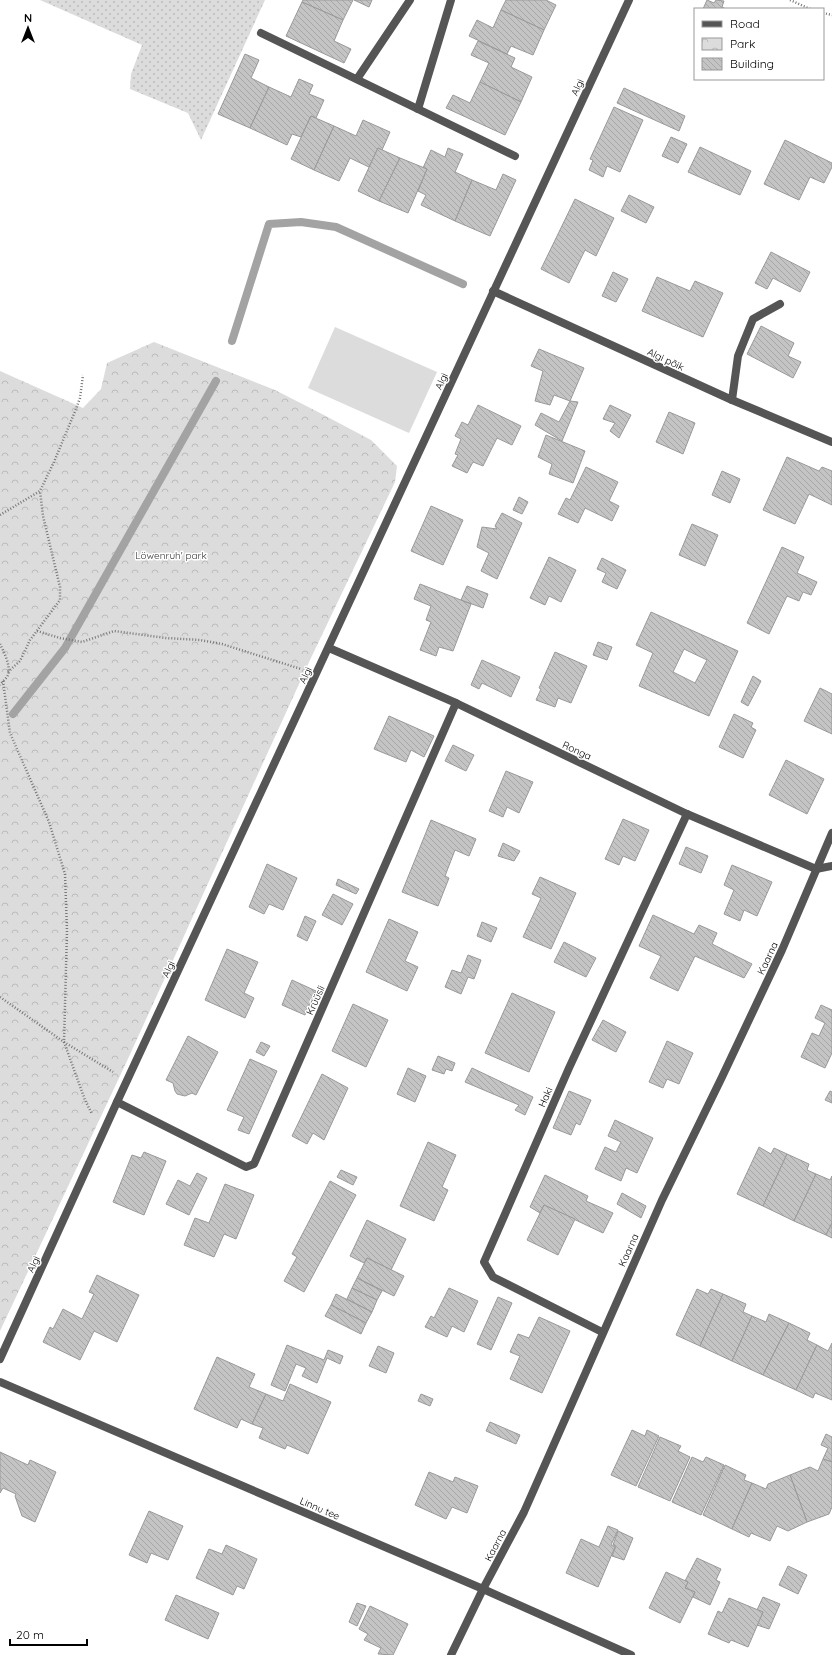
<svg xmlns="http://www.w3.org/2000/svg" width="832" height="1655" font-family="Quicksand,sans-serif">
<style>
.grass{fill:url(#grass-dots)}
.park{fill:url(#park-crowns)}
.garden{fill:#dcdcdc}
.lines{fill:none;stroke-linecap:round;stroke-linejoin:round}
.stream{stroke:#a3a3a3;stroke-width:8}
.building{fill:url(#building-back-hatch);stroke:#999;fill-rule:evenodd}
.path{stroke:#777;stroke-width:2.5;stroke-dasharray:1 2;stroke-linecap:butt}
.minor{stroke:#555;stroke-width:8}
.tertiary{stroke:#555;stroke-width:8}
.labels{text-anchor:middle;stroke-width:3;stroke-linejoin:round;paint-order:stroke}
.street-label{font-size:10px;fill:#000;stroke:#fff}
.park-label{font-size:10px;fill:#333;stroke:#fff}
</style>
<defs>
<pattern id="grass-dots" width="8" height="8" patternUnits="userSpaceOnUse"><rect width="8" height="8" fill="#dcdcdc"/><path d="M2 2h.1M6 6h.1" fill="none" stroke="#bbb" stroke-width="1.8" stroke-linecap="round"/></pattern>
<pattern id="park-crowns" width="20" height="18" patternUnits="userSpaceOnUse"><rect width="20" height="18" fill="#dcdcdc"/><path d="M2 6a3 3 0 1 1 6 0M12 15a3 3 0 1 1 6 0" fill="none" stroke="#bbb"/></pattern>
<pattern id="building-back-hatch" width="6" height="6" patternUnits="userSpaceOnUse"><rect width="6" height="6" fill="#c4c4c4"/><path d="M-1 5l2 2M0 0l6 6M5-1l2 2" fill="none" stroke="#a7a7a7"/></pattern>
</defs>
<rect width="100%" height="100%" fill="#fff"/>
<polygon class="grass" points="40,0 265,0 201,140 188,113 130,89 131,74 142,45"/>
<polygon class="park" points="154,342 275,390 320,413 371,440 397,466 395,482 310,660 127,1061 0,1331 0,371 83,408 101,389 107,363"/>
<polygon class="garden" points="335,327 437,372 409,433 308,388"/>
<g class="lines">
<g class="stream">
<polyline points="232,341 269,224 301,222 336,227 463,284"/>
<polyline points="13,714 65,648 216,381"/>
</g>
</g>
<g class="building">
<polygon points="303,0 353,0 343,20 302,2"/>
<polygon points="354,0 372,0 369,7"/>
<polygon points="506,0 546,0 556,5 544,30 501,10"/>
<polygon points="707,0 714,3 716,0 724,1 722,7 726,9 703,9"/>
<polygon points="302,2 343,20 334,41 351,49 344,63 286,36"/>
<polygon points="501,10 544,30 533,55 511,46 507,54 469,36 477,20 493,28"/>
<polygon points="478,41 515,58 511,67 532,77 521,102 480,82 489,63 471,55"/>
<polygon points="245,54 259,60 251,78 269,87 250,128 218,114"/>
<polygon points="299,79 313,85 309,94 324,100 316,118 311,116 301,137 292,134 287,145 250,128 269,87 291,97"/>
<polygon points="480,82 521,102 505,135 446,108 453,95 470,103"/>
<polygon points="624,88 685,116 679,131 617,103"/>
<polygon points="614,107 643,120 620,172 607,166 603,177 589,170 593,160 590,159"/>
<polygon points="311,116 334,126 314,170 291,159"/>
<polygon points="363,120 390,132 382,150 378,148 369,167 350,158 339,181 314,170 334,126 356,136"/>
<polygon points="671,137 687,144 678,163 662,156"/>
<polygon points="785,140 832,163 832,167 824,183 810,177 799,200 764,184"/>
<polygon points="700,147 751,171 740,195 688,172"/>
<polygon points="378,148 400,158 379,201 358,191"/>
<polygon points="448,148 463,154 455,172 472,180 455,221 421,205 426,195 418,191 427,169 423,168 431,150 445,157"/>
<polygon points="400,158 427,169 408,213 379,201"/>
<polygon points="503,174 516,180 490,236 455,221 472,180 496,190"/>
<polygon points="629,195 654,207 646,223 621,211"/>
<polygon points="575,199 614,218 596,256 585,250 569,283 541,269"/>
<polygon points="771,252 810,272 800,292 773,278 767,289 755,283"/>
<polygon points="613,272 628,279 616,302 602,296"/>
<polygon points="657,277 690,291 695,281 723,293 703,337 642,311"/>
<polygon points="761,326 794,343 788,356 801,362 793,378 747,354"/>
<polygon points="539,349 584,368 570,401 554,395 550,405 535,401 543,371 531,366"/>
<polygon points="570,401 578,402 562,441 535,425 541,413 559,422"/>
<polygon points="478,405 521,426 512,445 497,438 483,466 473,462 467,473 452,466 458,455 455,454 461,439 455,436 462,422 468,425"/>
<polygon points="610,405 631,415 619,438 610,431 615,423 603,419"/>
<polygon points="669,412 695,423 683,454 656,442"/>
<polygon points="546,435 585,451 573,483 549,474 552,464 538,457"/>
<polygon points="787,457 819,471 822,467 832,471 832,505 809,494 795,524 763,510"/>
<polygon points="586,467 618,482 609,501 619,506 612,521 585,508 578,523 558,514 566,498 570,500"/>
<polygon points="722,471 740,479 730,503 712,495"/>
<polygon points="519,497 528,502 522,514 513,510"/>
<polygon points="431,506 463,520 443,565 411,551"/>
<polygon points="502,513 522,523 497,579 481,571 489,553 477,547 482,527 497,529 495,526"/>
<polygon points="692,524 718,535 705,566 679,555"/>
<polygon points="782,547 804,557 797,573 817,582 811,595 803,592 799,601 787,596 769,634 747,623"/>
<polygon points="549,557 576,570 561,602 549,596 545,605 530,598"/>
<polygon points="602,558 626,570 617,589 602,582 606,573 597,569"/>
<polygon points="420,584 471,604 453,651 439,647 436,656 420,650 431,622 426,620 431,606 414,599"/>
<polygon points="467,586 488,594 483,608 461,600"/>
<path d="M651 612 738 651 709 716 639 686 653 653 636 645ZM684 649 707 660 695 683 673 672Z"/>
<polygon points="598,642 612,647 607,660 593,655"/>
<polygon points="555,652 587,666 571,703 558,698 555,707 536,700 541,689 539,688"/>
<polygon points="482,660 520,677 511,697 482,683 479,689 471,685"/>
<polygon points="753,676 761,681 748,706 741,702"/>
<polygon points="820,688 832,694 832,734 804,721"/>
<polygon points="734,714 753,723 751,727 756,730 743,758 719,747"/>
<polygon points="389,716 434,736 424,757 411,750 406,762 374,749"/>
<polygon points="453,745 474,755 466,771 445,761"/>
<polygon points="786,760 824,779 807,814 769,795"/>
<polygon points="506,771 533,782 519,813 507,807 503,817 489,811"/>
<polygon points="623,819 649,830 635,861 623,856 619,865 605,859"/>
<polygon points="431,820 476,839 469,856 455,850 445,876 449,878 438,906 402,892"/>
<polygon points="503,843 520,851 514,861 498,856"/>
<polygon points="686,847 708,856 701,873 679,864"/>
<polygon points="267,864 297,878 283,910 269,904 264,914 249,907"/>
<polygon points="732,865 772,882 757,916 744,910 740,921 724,914 734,890 724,885"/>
<polygon points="540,877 576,893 551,949 523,937 541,898 532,894"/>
<polygon points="338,879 359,889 356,894 336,885"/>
<polygon points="333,894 353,904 342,925 322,915"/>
<polygon points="653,915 694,934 699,925 717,933 712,944 752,964 744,978 695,956 678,991 650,978 661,956 639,946"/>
<polygon points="305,916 316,921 307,941 297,936"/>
<polygon points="389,919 418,932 405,961 418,967 407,991 366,972"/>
<polygon points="482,922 497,928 491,942 477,936"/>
<polygon points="564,942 596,958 586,977 554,962"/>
<polygon points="227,949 258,962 244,993 254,998 245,1018 205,1000"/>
<polygon points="468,955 481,960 474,979 468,977 461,994 445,987 452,970 461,973"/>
<polygon points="292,980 316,991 305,1015 282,1005"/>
<polygon points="512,993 555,1012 529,1072 485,1053"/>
<polygon points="353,1004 388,1020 366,1067 332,1051"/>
<polygon points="821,1005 832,1010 832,1053 825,1068 801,1057 812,1033 819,1036 825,1023 815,1018"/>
<polygon points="603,1020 626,1032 616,1052 592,1040"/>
<polygon points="188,1036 218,1052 196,1095 192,1093 185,1096 177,1094 175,1091 173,1083 166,1080"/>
<polygon points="667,1041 693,1053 679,1084 667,1079 663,1088 649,1082"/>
<polygon points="261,1042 270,1046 264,1056 256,1052"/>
<polygon points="438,1056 455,1063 452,1071 446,1069 444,1074 432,1070"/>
<polygon points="250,1059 277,1071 249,1134 238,1130 244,1117 227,1110"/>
<polygon points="408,1068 426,1076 415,1102 397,1094"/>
<polygon points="472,1068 533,1097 525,1115 515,1110 519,1105 465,1082"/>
<polygon points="322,1074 348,1088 324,1140 313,1133 307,1144 292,1136"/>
<polygon points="569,1091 591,1100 580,1125 576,1123 571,1135 553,1128"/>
<polygon points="830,1091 832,1092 832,1103 825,1100"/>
<polygon points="615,1120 653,1138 637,1173 626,1168 621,1181 595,1169 605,1147 616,1152 621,1142 608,1136"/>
<polygon points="428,1142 456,1155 442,1187 448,1190 434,1221 400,1206"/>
<polygon points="759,1147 771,1154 774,1148 787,1154 763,1206 737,1194"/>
<polygon points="144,1152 166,1161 144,1215 113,1202 132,1155 141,1158"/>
<polygon points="787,1154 809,1164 807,1170 816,1174 794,1221 763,1206"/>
<polygon points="341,1170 357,1177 353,1185 337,1177"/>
<polygon points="197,1173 207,1178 189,1215 166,1204 178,1180 190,1186"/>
<polygon points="816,1174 830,1180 832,1176 832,1223 826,1235 794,1221"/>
<polygon points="545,1175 588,1196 586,1201 613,1213 603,1233 544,1205 540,1213 530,1207"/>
<polygon points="330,1181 356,1195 304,1292 284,1281 297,1257 292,1254"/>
<polygon points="225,1184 254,1195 236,1239 224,1234 214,1257 184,1245 195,1218 209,1223"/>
<polygon points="622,1193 646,1206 641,1218 617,1204"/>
<polygon points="544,1205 575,1219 558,1255 527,1240"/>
<polygon points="367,1220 406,1239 391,1270 367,1258 364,1263 350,1256"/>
<polygon points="832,1223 832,1238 826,1235"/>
<polygon points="367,1258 404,1276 394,1296 357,1278"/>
<polygon points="97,1275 139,1295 117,1342 94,1331 80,1360 43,1342 50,1327 53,1329 63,1309 82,1319 94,1294 89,1292"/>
<polygon points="357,1278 382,1291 377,1300 352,1288"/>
<polygon points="352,1288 377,1300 372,1312 347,1299"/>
<polygon points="449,1288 478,1301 464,1332 452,1326 447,1337 425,1327 431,1316 434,1318"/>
<polygon points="697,1289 708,1294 711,1289 723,1294 700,1346 676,1335"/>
<polygon points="336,1294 372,1312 366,1323 331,1305"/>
<polygon points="723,1294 746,1304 743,1312 752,1316 732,1361 700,1346"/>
<polygon points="498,1297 512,1303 491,1350 477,1344"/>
<polygon points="331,1305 366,1323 361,1334 325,1316"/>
<polygon points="769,1314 789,1323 763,1375 732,1361 752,1316 766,1322"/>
<polygon points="539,1317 570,1331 542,1393 510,1379 520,1356 510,1352 518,1334 529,1338"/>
<polygon points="789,1323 810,1333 807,1340 817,1345 796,1390 763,1375"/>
<polygon points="832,1343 832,1400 815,1393 813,1398 796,1390 817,1345 828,1351"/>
<polygon points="287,1345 324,1360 328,1350 343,1356 340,1364 327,1358 317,1383 302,1376 306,1368 296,1364 285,1391 271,1385"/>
<polygon points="378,1346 394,1353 386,1373 369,1366"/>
<polygon points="217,1357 255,1374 249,1387 266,1394 252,1424 241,1419 237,1428 194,1409"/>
<polygon points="290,1384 331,1402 308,1454 287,1445 285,1449 259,1438 263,1428 252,1424 266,1394 283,1401"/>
<polygon points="421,1394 433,1399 430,1406 418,1401"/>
<polygon points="490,1422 520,1435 516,1444 486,1431"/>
<polygon points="632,1430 645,1436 647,1430 659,1436 636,1486 611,1475"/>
<polygon points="826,1434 832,1437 832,1462 823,1459 828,1448 821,1445"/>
<polygon points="660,1437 681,1446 678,1451 690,1457 670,1501 638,1487"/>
<polygon points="0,1452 28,1465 30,1460 56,1472 35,1522 22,1516 15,1496 16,1494 3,1488 0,1493"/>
<polygon points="692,1457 703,1462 706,1457 724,1465 701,1515 672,1502"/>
<polygon points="823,1459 832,1462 832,1507 829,1514 807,1522 790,1475 810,1467 818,1471"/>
<polygon points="725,1465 746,1475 744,1480 752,1483 732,1529 703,1515"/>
<polygon points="429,1472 453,1482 455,1477 478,1486 467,1513 452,1507 446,1519 415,1505"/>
<polygon points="790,1475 807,1522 788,1531 777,1526 770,1541 751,1533 749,1537 732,1529 752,1483 766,1489 768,1484"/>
<polygon points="149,1511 183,1526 168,1560 151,1553 147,1563 129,1555"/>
<polygon points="608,1526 618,1530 611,1545 615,1547 598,1587 566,1573 581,1539 599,1547"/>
<polygon points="618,1531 633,1538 624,1560 612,1556 616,1546 613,1545"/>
<polygon points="226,1545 257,1559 244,1589 237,1586 233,1595 196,1578 209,1549 222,1554"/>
<polygon points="697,1558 721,1569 716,1580 720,1582 710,1605 693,1597 695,1592 685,1588 688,1582 685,1581"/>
<polygon points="788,1566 807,1575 798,1594 779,1585"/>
<polygon points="666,1572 688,1582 685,1588 695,1592 680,1623 649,1608"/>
<polygon points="176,1595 219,1613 208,1639 165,1620"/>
<polygon points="763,1597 780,1604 769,1629 757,1625 763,1612 757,1610"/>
<polygon points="729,1598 763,1612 748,1647 731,1640 729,1643 708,1634 718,1611 722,1613"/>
<polygon points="357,1603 366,1606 357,1626 349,1622"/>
<polygon points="370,1606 408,1624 393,1655 378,1654 381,1648 364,1640 368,1634 359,1629"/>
</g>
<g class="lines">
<g class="path">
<polyline points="790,0 810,9"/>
<polyline points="823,13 832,15"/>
<polyline points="0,515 40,491 54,462 76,409 80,398 83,375"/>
<polyline points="37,631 60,638 82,642 114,631 166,638 200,640 222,644 301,669"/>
<path d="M0 644C4 652 11 666 8 675 6 679 2 682 0 685"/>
<polyline points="8,672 20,661 30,640 60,600 60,587 43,516 40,491"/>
<polyline points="3,681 10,733 49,822 65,874 67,931 64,1042 85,1100 92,1114"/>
<polyline points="0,997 64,1042 113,1072"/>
</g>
<g class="minor">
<polyline points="261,33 515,156"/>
<polyline points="357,79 410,0"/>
<polyline points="418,109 451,0"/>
<polyline points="493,291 732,400 832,442"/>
<polyline points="732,400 738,356 753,319 780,304"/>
<polyline points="329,648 456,703 687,814 816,869"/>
<polyline points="816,869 832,866"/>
<polyline points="117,1102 246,1167 254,1164 456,703"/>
<polyline points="602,1332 493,1277 484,1262 569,1068 687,814"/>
<polyline points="0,1359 117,1102 629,0"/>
<polyline points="451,1655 483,1589 524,1512 662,1200 722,1077 782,950 832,833"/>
</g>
<polyline class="tertiary" points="0,1382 483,1589 631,1655"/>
</g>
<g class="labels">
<g class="street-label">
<text transform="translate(577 87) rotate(-65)" y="4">Algi</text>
<text transform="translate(666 359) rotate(25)" y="4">Algi põik</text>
<text transform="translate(441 381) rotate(-65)" y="4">Algi</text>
<text transform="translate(305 675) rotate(-65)" y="4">Algi</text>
<text transform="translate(577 750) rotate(25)" y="4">Ronga</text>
<text transform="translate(767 958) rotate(-65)" y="4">Kaarna</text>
<text transform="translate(168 969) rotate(-65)" y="4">Algi</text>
<text transform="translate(315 1000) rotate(-66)" y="4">Krüüsli</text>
<text transform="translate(545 1097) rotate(-66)" y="4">Haki</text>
<text transform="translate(628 1250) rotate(-66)" y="4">Kaarna</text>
<text transform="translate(33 1264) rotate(-65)" y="4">Algi</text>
<text transform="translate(320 1508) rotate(23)" y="4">Linnu tee</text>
<text transform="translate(495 1545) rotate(-62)" y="4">Kaarna</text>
</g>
<g class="park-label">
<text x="171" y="559">Löwenruh' park</text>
</g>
</g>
<rect x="694" y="8" width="130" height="72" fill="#ffffff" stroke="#999999"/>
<rect x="702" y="21" width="20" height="6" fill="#555555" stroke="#999999"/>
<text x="730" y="28" font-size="12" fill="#000000">Road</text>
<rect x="702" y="38" width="20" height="12" fill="url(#park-crowns)" stroke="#999999"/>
<text x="730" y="48" font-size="12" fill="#000000">Park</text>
<rect x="702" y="58" width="20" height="12" fill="url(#building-back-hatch)" stroke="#999999"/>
<text x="730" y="68" font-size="12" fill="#000000">Building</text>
<g transform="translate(28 28)" stroke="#ffffff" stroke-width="3" paint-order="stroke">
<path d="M0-3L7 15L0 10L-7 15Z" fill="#000000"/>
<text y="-6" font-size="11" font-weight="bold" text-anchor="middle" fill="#000000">N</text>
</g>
<path d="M10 1639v6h77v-6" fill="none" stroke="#000000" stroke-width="2"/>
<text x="16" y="1639" font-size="12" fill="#000000" stroke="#ffffff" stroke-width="3" paint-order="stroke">20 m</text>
</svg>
